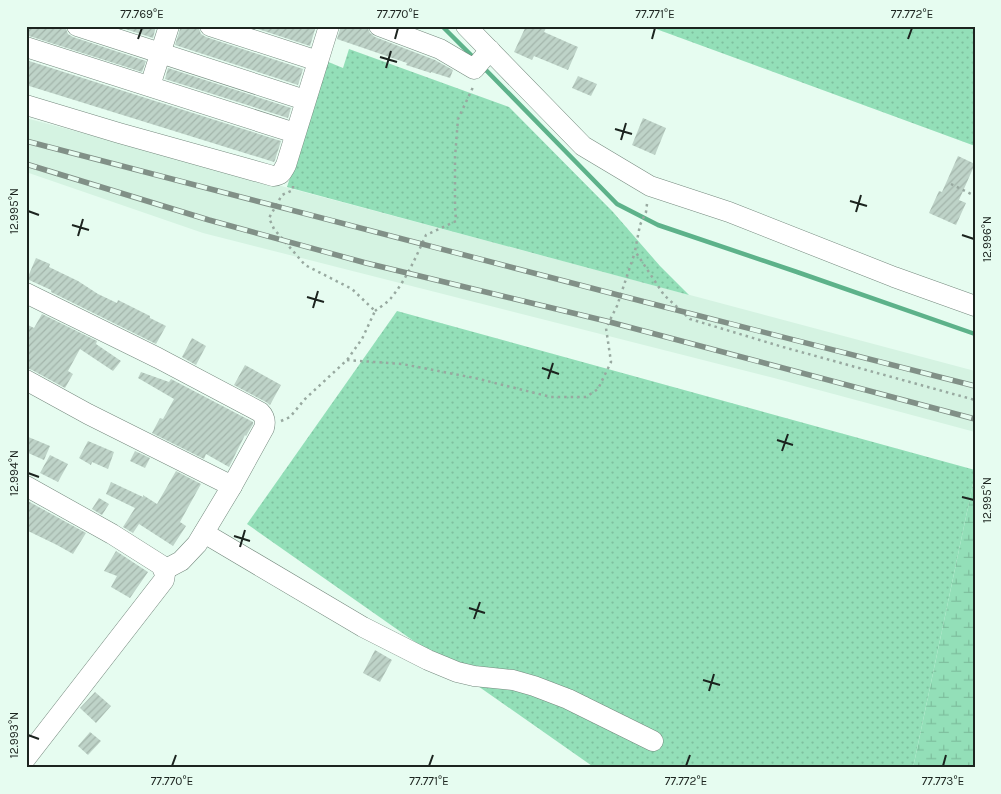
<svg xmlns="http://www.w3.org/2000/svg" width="1001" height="794" font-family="Karla,sans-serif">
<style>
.built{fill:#d5f3e2}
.grass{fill:url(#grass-dots)}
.wetland{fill:url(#wetland-marsh)}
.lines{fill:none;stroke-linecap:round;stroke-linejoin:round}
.stream{stroke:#5db28a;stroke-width:4.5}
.building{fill:url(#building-hatch)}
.minor-casing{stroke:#75897e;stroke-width:21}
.path{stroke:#98a9a0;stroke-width:2.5;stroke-dasharray:2.5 4;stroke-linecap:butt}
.minor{stroke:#fff;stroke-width:20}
.rail-casing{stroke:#819087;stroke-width:5.5}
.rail{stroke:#e6fcf0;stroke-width:4;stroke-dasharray:11;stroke-linecap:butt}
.ticks{fill:none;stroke:#1c241f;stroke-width:2}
.neatline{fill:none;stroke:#1c241f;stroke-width:2}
.ticks-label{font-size:12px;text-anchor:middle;fill:#1c241f}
</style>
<defs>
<pattern id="grass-dots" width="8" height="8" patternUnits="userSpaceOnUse" patternTransform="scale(1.25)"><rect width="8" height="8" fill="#93dfb8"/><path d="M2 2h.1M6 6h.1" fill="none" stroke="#7ebf9e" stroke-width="1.8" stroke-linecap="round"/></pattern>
<pattern id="wetland-marsh" width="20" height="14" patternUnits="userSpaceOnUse" patternTransform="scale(1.25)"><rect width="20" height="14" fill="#93dfb8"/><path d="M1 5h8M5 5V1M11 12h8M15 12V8" fill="none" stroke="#7ebf9e"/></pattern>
<pattern id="building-hatch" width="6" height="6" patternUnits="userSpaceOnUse" patternTransform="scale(1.25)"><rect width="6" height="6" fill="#bed3c8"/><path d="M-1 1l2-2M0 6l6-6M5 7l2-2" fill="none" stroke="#a3b5ab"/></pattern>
</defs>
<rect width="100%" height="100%" fill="#e6fcf0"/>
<polygon class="built" points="26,118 975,371 975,432 774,378 203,233 26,172"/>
<g class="grass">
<polygon points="648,26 975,26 975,146"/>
<polygon points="349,49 509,107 613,212 660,266 689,295 287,187 326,61 343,68"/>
<polygon points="397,311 975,470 975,474 913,768 595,768 247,524"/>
</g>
<polygon class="wetland" points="975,474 975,768 913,768"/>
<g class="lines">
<g class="stream">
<polyline points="442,26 475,59"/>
<polyline points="482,66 617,204 658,225 797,272 975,334"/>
</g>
</g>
<g class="building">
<polygon points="26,26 65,26 68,34 73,37 146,61 142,72 26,35"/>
<polygon points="116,26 156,26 153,38"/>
<polygon points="181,26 198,26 201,34 206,37 303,69 298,85 175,45"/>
<polygon points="249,26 316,26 310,46"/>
<polygon points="341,26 367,26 370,33 375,37 435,60 453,70 450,78 431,72 431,73 406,65 407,63 337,39"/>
<polygon points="526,26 547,26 544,32 578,47 568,70 534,56 532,60 514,52"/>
<polygon points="26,60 281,141 275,160 274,162 26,85"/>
<polygon points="168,68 291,108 288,118 165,79"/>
<polygon points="578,76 597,84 591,96 572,88"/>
<polygon points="643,118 666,128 655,155 632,145"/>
<polygon points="958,156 975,164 959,200 966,203 956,225 929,213 939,191 942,192"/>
<polygon points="36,258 50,264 49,267 78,281 98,294 117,303 118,300 150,316 150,318 166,326 156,344 51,292 51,290 27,279"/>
<polygon points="42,314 97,341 96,344 121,361 113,371 80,349 68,371 73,374 65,388 32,370 26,368 26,324 34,328"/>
<polygon points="192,338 206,346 196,365 182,357"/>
<polygon points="245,365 281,385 270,405 266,402 234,385"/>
<polygon points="141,372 169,382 171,379 253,422 253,424 246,436 245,435 229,467 206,454 204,459 152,433 160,418 163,419 174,399 138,378"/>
<polygon points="26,436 50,446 44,460 26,452"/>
<polygon points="88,441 114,452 108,469 92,462 91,465 79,458"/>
<polygon points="135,451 150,458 145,468 130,461"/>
<polygon points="50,455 68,464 58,482 40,473"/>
<polygon points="176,471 201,484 180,522 186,526 173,546 139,524 133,533 123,527 135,508 106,494 111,482 143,497 143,495 157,504"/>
<polygon points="99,498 109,504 102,515 92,509"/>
<polygon points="26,500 86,533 73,554 57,545 26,530"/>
<polygon points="116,551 148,572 130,598 111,587 117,576 104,571"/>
<polygon points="375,650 392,660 380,682 363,673"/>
<polygon points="95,692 111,706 96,723 80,708"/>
<polygon points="90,732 101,741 88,755 78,746"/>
</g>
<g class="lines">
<defs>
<g id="minor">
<polyline points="77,26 305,100"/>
<polyline points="210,26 318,61"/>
<polyline points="379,26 440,49 474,69 490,50"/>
<polyline points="466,26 583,146 650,186 729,212 894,277 975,306"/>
<polyline points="26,47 295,133"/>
<polyline points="150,86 169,26"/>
<path d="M26 105 119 133 273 176C282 175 282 172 286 165L329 26"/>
<path d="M26 293 158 358 260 412C265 417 266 421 264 428L232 486 197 544 181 561 164 570"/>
<polyline points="26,380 88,414 232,486"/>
<polyline points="26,486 112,534 161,565 165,574 164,580 26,758"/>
<polyline points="204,533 363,627 428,660 457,672 474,676 513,680 534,686 568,699 653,741"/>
</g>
</defs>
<use href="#minor" class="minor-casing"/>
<g class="path">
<polyline points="951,184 975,196"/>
<polyline points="647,204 646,212 640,225 635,251 664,295 690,319 783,347 975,400"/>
<path d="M375 311C380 307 387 303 391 298 406 280 416 257 426 235L456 221 455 206V157L458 119 474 85"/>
<polyline points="347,360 402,364 475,378 551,397 586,397 598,389 611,362 606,328 617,306 635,252"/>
<polyline points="281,421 290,417 305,399 347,360 362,339 375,311 352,289 305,265 274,229 269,218 282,195 293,190 293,185"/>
</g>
<use href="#minor" class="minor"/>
<defs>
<g id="rail">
<polyline points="26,141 649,303 975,386"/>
<polyline points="26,164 209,220 366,263 606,321 975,419"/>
</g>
</defs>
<use href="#rail" class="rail-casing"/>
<use href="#rail" class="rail"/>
</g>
<path class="ticks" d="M138 39 142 28M395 39 398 28M652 39 655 28M908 39 912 28M380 57 397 62M386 68 391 51M615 129 632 134M621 140 626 123M850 201 867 206M28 211 39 215M856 212 861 195M72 225 89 230M962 235 974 239M78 236 83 219M307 297 324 302M313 308 318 291M542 368 559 374M548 379 553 363M777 440 793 445M782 451 788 434M28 473 39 477M962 497 974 500M234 536 250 541M240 547 245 530M469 608 485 613M474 619 480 602M703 680 720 685M709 691 714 674M28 735 39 739M172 766 176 755M429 766 433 755M686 766 690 755M943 766 946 755"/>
<rect width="1001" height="794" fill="none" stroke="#e6fcf0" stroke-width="55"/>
<rect x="28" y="28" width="946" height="738" class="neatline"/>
<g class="ticks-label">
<text x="142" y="18">77.769°E</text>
<text x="398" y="18">77.770°E</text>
<text x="655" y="18">77.771°E</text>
<text x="912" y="18">77.772°E</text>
<text transform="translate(14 211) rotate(-90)" y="4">12.995°N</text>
<text transform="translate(987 239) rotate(-90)" y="4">12.996°N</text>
<text transform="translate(14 473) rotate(-90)" y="4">12.994°N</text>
<text transform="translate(987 500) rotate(-90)" y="4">12.995°N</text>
<text transform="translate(14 735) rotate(-90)" y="4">12.993°N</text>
<text x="172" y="785">77.770°E</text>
<text x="429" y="785">77.771°E</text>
<text x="686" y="785">77.772°E</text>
<text x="943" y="785">77.773°E</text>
</g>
</svg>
